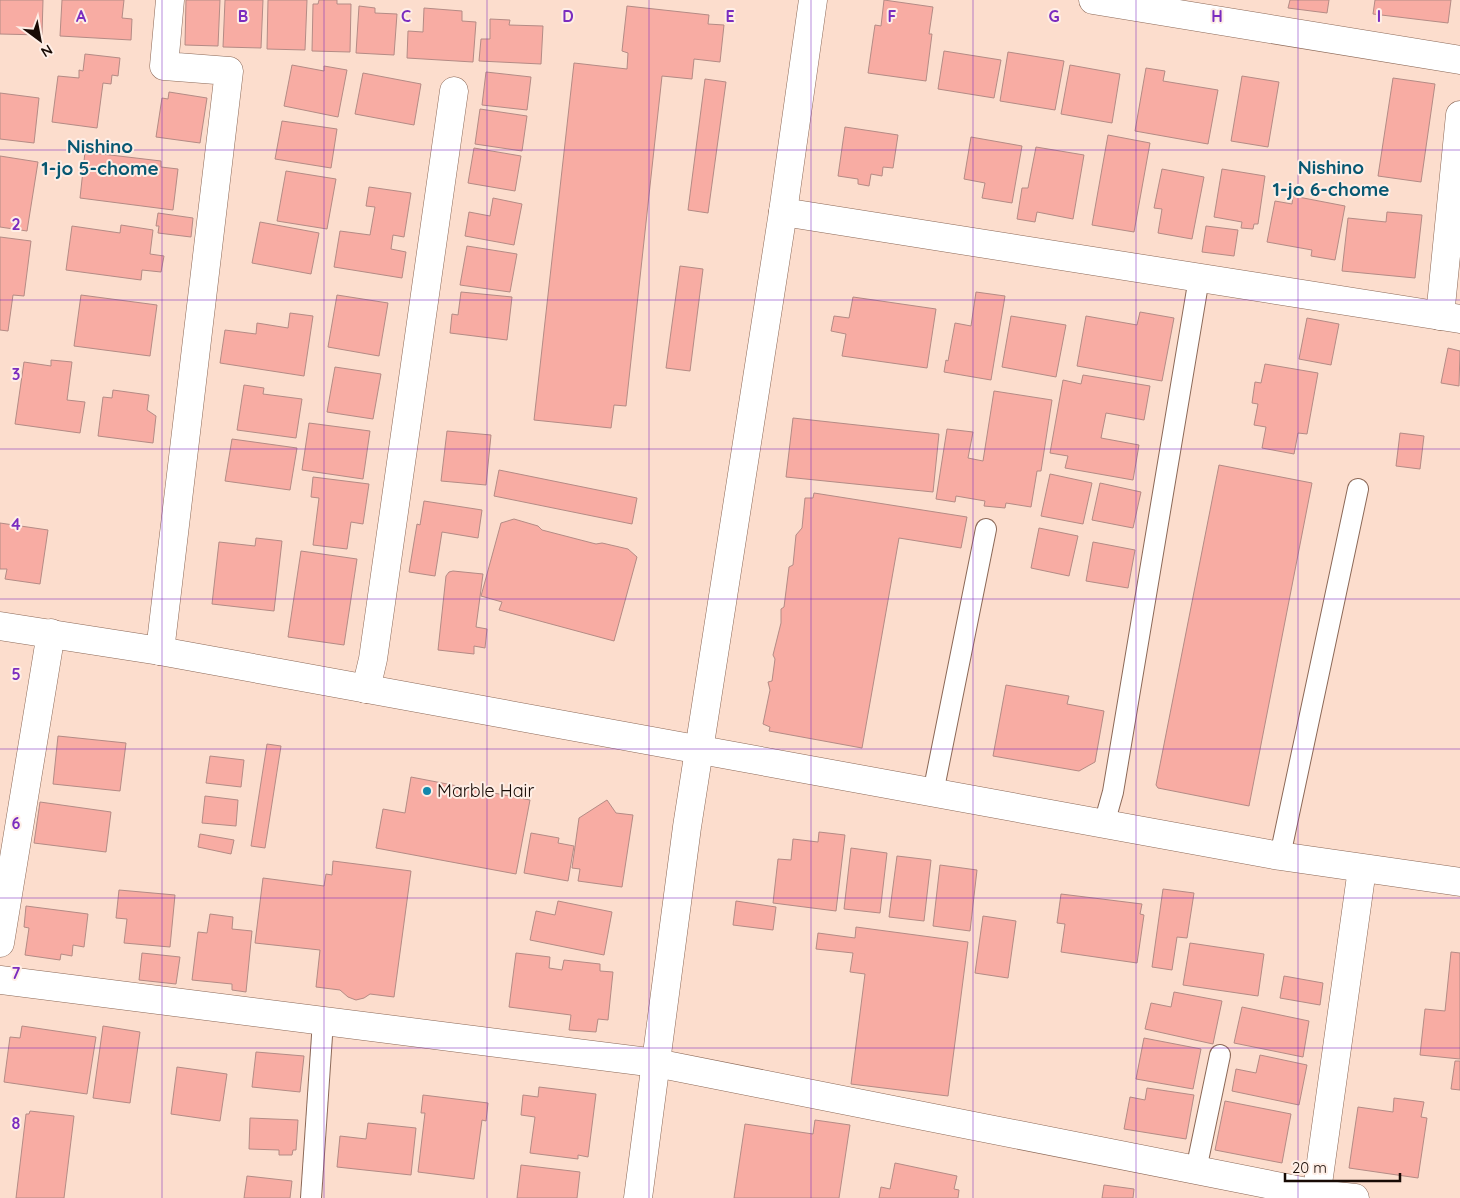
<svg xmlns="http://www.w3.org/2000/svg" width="1460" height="1198" font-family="Quicksand,sans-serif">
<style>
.building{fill:#f8aca3;stroke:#b48b85}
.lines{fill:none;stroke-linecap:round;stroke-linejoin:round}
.lane-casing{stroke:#8b6857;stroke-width:22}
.street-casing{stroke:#8b6857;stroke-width:29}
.lane{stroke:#fff;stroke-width:20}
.street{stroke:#fff;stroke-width:28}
.grid{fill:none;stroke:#7b2cbf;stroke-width:1;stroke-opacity:0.55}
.poi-dot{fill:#1387ac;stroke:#feeee6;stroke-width:2}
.labels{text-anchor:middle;stroke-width:4;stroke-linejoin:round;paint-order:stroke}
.poi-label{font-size:18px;fill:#180b05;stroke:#feeee6;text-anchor:start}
.neighbourhood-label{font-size:19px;font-weight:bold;fill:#085872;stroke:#feeee6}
.grid-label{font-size:16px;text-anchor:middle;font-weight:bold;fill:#7b2cbf;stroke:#feeee6;stroke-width:4;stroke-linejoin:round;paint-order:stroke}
</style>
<rect width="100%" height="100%" fill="#fcddcd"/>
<g class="building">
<polygon points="0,0 43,0 42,35 0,34"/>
<polygon points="62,0 124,0 122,18 132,19 131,40 60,36"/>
<polygon points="186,0 220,0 218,46 185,45"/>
<polygon points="225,0 263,0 261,48 223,47"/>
<polygon points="268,0 307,0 305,50 267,49"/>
<polygon points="319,0 337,0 337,4 351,4 350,52 312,51 313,4 318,4"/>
<polygon points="884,0 933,7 929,34 932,34 926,81 868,73 875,25 881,26"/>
<polygon points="1290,0 1329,0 1327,13 1288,8"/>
<polygon points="1375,0 1451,0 1448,23 1373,14"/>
<polygon points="359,6 375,8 375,13 397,14 394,55 356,53"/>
<polygon points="627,6 709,15 708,24 724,25 720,62 694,59 692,79 662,76 626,406 614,405 611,428 534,420 574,63 627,69 628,53 622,51"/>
<polygon points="424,8 462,11 462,21 476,22 473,62 407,58 408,31 423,32"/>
<polygon points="490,19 510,20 509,25 543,26 541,64 479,61 481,39 490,39"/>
<polygon points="944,51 1001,60 994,98 938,89"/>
<polygon points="1008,52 1064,61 1055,110 1000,101"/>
<polygon points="85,54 120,58 118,76 112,75 111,84 103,83 97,128 52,122 58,76 79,78 79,70 83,71"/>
<polygon points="292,65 324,71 324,66 347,70 338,117 284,106"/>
<polygon points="1070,65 1120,74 1112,123 1061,114"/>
<polygon points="1146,68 1165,71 1163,81 1218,90 1208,144 1135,131"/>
<polygon points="486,72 531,77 527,110 482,105"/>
<polygon points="363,73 421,84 414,125 355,114"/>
<polygon points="1242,76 1279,82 1268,147 1231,141"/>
<polygon points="1393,78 1435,84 1421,182 1378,176"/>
<polygon points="705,79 726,82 708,213 688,210"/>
<polygon points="169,92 207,98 200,143 156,137 162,98 168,99"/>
<polygon points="0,93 39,98 34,143 0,139"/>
<polygon points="480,109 527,116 522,151 475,144"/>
<polygon points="282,121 337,129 331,168 275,159"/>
<polygon points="845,127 898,135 893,168 883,167 882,176 871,174 869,186 858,184 858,179 838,176"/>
<polygon points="1108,135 1150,143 1134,232 1092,225"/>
<polygon points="971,137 1022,146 1012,203 982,198 985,183 964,179"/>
<polygon points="1036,147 1084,155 1073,219 1037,212 1035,222 1017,219 1022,188 1028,188"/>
<polygon points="474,148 521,156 515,191 468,183"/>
<polygon points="85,152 161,161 161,167 178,169 173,210 80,198"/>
<polygon points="0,156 38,162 27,231 0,227"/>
<polygon points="1162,169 1204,177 1192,239 1158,233 1162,209 1154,208"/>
<polygon points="1222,169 1265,176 1258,224 1254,224 1253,229 1241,228 1242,222 1214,217"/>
<polygon points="286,171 336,179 327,229 277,221"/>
<polygon points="369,187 411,193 404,237 393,235 391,249 406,252 402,278 334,267 340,231 370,235 375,207 366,206"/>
<polygon points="1293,196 1345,206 1335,260 1311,256 1312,250 1267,242 1275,201 1292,204"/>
<polygon points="493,198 522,204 514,245 465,236 469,212 490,216"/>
<polygon points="1387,212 1422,215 1415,278 1342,271 1348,218 1386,222"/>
<polygon points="158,213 193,218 191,237 158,233 159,226 156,226"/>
<polygon points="260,222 319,233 311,274 252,263"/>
<polygon points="121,225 153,230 150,254 164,256 161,272 142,270 141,280 66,270 72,226 120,233"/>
<polygon points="1206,226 1238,230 1234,256 1202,252"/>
<polygon points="0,237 31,241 24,296 13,295 8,331 0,330"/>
<polygon points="467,246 517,254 510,292 460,285"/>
<polygon points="680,266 703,269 690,371 666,368"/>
<polygon points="461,292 512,297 507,340 450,333 452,314 458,315"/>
<polygon points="976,292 1005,296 991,380 944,372 946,360 948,361 955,323 971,326"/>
<polygon points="81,295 157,305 150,356 74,346"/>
<polygon points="337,295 388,303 379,356 328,347"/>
<polygon points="853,297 936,309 927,368 842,356 846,334 831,331 834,316 849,318"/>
<polygon points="1140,312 1174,318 1162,381 1077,366 1086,316 1137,325"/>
<polygon points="290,313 313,316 304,376 220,363 225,330 256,334 257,323 288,328"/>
<polygon points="1011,316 1066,325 1056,377 1002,367"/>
<polygon points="1307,318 1339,324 1331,365 1299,359"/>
<polygon points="1448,348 1460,351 1459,386 1441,383"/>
<polygon points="51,360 72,362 67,400 85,402 80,433 15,424 24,362 51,366"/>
<polygon points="1265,364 1318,373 1307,434 1298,433 1294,454 1262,448 1266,427 1254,425 1258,404 1252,403 1255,382 1261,383"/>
<polygon points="335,367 381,374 373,419 327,412"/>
<polygon points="1083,375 1150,386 1144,420 1106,413 1101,438 1139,445 1133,480 1065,468 1068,456 1050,453 1063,380 1081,384"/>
<polygon points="244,385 264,388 263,394 302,399 296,438 237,430"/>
<polygon points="113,390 149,395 147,410 156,416 153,443 98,436 103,397 112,398"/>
<polygon points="994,391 1052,400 1041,471 1037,471 1031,507 1006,503 1005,508 984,506 985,501 956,496 955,502 936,499 947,429 973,432 968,458 983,461"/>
<polygon points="793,418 939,434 933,492 786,477"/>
<polygon points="309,423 370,431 363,479 302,470"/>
<polygon points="447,431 491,435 486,485 441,481"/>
<polygon points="1400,433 1424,436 1420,469 1396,466"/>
<polygon points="232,439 297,448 290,490 225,481"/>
<polygon points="1219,465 1312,483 1249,806 1158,788 1156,785"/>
<polygon points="499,470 637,498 632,524 494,496"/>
<polygon points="1050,474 1092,483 1083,524 1041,516"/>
<polygon points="313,477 369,484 363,524 351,522 347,549 313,545 319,498 311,497"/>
<polygon points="1100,483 1141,492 1133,528 1092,520"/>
<polygon points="814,493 967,517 961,548 899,538 862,748 769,731 770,727 763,724 770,690 768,682 772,681 775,659 773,655 781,623 781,609 784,607 789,567 793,565 796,535 802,528 805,498 813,498"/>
<polygon points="424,501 482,510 478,538 442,532 435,576 409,572 417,524 420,525"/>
<polygon points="514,519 538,526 542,530 596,544 602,543 628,549 637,557 614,641 499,610 502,602 481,596 501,523"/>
<polygon points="0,523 48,530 40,584 5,579 7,569 0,569"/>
<polygon points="1039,528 1078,536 1069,576 1031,568"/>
<polygon points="256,538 282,541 274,611 212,604 219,542 255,546"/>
<polygon points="1093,542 1135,550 1128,588 1086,581"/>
<polygon points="301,551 357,559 344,645 288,637"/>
<polygon points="453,571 483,574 476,627 487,629 485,648 474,646 474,654 438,650 446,576 449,572"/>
<polygon points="1006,685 1069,696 1067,704 1104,711 1095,762 1079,771 993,756"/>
<polygon points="58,736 126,743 120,791 53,784"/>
<polygon points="267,744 281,746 265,848 251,846"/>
<polygon points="210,756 244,760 241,787 206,783"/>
<polygon points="411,777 530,800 516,874 376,848 383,809 405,813"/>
<polygon points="205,796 238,800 236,826 202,823"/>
<polygon points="607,800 616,813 633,815 622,887 578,881 580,869 572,868 579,818"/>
<polygon points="40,802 111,812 106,852 34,843"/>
<polygon points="819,832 845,835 836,911 773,903 778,859 791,860 793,839 818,842"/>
<polygon points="531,833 559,838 558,843 574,846 568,881 524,873"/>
<polygon points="200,834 234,840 231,854 198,847"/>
<polygon points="851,848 887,853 880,913 844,909"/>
<polygon points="897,856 931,860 924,921 889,917"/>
<polygon points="333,861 411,871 394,997 370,994 364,998 356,1000 348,997 340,990 316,987 320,950 255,943 263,878 324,886 326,874 332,875"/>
<polygon points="940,865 977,870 970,931 933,926"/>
<polygon points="1163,889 1194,893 1187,938 1177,937 1172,970 1152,967"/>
<polygon points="119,890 175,895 170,947 124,943 127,919 116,918"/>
<polygon points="1061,894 1142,904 1140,914 1144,915 1137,963 1061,952 1065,924 1057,923"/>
<polygon points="558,901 612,912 604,955 530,940 536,911 555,915"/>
<polygon points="736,901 776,907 773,930 733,925"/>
<polygon points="26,906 88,914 84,947 73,945 72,956 61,954 60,960 25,955 29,928 24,927"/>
<polygon points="210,914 233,917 232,929 252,931 246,992 232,990 232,984 192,980 198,932 207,933"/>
<polygon points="983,916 1016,921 1008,978 975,973"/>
<polygon points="856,927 968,942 948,1096 851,1084 865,974 850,972 853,953 816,949 818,933 855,938"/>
<polygon points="1190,943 1264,954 1258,996 1183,985"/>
<polygon points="1451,952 1460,953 1460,1059 1420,1055 1425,1009 1445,1011"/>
<polygon points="142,953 180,957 176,984 139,980"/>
<polygon points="516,953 550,957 549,968 562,970 564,960 600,964 600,971 613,972 608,1020 598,1019 596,1032 569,1030 571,1015 509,1007"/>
<polygon points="1284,976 1323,983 1320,1005 1280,998"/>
<polygon points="1174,992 1222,1001 1213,1044 1145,1029 1151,1003 1171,1007"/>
<polygon points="1242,1007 1309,1021 1303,1057 1234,1043"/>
<polygon points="22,1026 96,1037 87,1094 4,1082 10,1037 20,1038"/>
<polygon points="103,1026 140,1032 130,1103 93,1098"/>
<polygon points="1144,1038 1201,1049 1193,1089 1136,1079"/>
<polygon points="256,1052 304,1056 300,1092 252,1087"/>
<polygon points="1260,1055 1307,1065 1299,1105 1232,1091 1236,1069 1256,1073"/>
<polygon points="1455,1061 1460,1061 1460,1090 1451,1089"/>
<polygon points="177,1067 227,1074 220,1121 171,1114"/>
<polygon points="539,1087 596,1094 588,1157 578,1155 578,1159 530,1153 535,1117 521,1115 523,1095 538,1097"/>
<polygon points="1147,1088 1194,1095 1186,1139 1124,1129 1130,1097 1145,1100"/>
<polygon points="423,1095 488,1103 486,1121 482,1120 474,1179 418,1172 425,1113 421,1113"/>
<polygon points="1394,1098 1424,1102 1421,1117 1427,1118 1418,1178 1349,1168 1358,1107 1393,1112"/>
<polygon points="1225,1101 1291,1114 1282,1163 1215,1150"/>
<polygon points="30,1111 74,1116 64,1198 16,1198 26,1114 29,1114"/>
<polygon points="250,1118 298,1120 296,1150 293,1150 292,1155 279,1155 279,1150 249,1149"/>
<polygon points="815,1120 850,1125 839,1198 734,1198 745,1124 813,1134"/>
<polygon points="368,1123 416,1128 411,1175 337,1167 340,1136 366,1139"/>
<polygon points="895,1163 957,1176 954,1189 959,1190 958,1198 879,1198 881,1187 890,1189"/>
<polygon points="521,1165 580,1172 577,1198 517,1198"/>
<polygon points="247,1176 292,1181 290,1198 244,1198"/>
<polygon points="1104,1185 1134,1189 1133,1198 1102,1198"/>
</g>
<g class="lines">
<defs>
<g id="lane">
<polyline points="933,793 986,529"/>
<polyline points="1104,824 1113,792 1199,278"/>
<polyline points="1280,856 1358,489"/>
<polyline points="1196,1170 1220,1055"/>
<polyline points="311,1198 323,1021"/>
</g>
<g id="street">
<polyline points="1093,0 1460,60"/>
<polyline points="783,212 1460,319"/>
<polyline points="1440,316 1460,115"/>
<polyline points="0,626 160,651 1280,856 1460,882"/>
<polyline points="160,651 229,71 164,66 170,0"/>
<polyline points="366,689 373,659 454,91"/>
<polyline points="0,943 51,633"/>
<polyline points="0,980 656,1063 1317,1194 1355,1198"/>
<polyline points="638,1198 687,827 783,212 813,0"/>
<polyline points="1316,1198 1362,869"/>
</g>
</defs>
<use href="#lane" class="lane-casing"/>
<use href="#street" class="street-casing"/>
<use href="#lane" class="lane"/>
<use href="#street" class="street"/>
</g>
<path class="grid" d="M162 0V1198M324 0V1198M487 0V1198M649 0V1198M811 0V1198M973 0V1198M1136 0V1198M1298 0V1198M0 150H1460M0 300H1460M0 449H1460M0 599H1460M0 749H1460M0 898H1460M0 1048H1460"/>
<circle class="poi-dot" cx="427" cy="791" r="5"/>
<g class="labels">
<g class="poi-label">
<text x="437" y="797">Marble Hair</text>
</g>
<g class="neighbourhood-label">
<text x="100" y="153">Nishino<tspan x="100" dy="22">1-jo 5-chome</tspan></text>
<text x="1331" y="174">Nishino<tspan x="1331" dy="22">1-jo 6-chome</tspan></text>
</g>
</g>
<g class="grid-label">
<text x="81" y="22">A</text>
<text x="243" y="22">B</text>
<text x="406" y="22">C</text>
<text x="568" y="22">D</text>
<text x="730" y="22">E</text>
<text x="892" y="22">F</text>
<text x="1054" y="22">G</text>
<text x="1217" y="22">H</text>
<text x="1379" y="22">I</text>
<text x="16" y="230">2</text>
<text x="16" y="380">3</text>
<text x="16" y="530">4</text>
<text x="16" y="680">5</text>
<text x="16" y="829">6</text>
<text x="16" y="979">7</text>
<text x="16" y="1129">8</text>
</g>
<g transform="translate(40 40) rotate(148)" stroke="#feeee6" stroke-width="4" paint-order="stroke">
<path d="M0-4L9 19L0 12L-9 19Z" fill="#180b05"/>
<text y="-8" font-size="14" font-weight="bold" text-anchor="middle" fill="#180b05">N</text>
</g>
<path d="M1285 1173v8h115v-8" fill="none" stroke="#180b05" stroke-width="2.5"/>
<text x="1292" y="1173" font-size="15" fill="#180b05" stroke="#feeee6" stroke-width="4" paint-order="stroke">20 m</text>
</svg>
